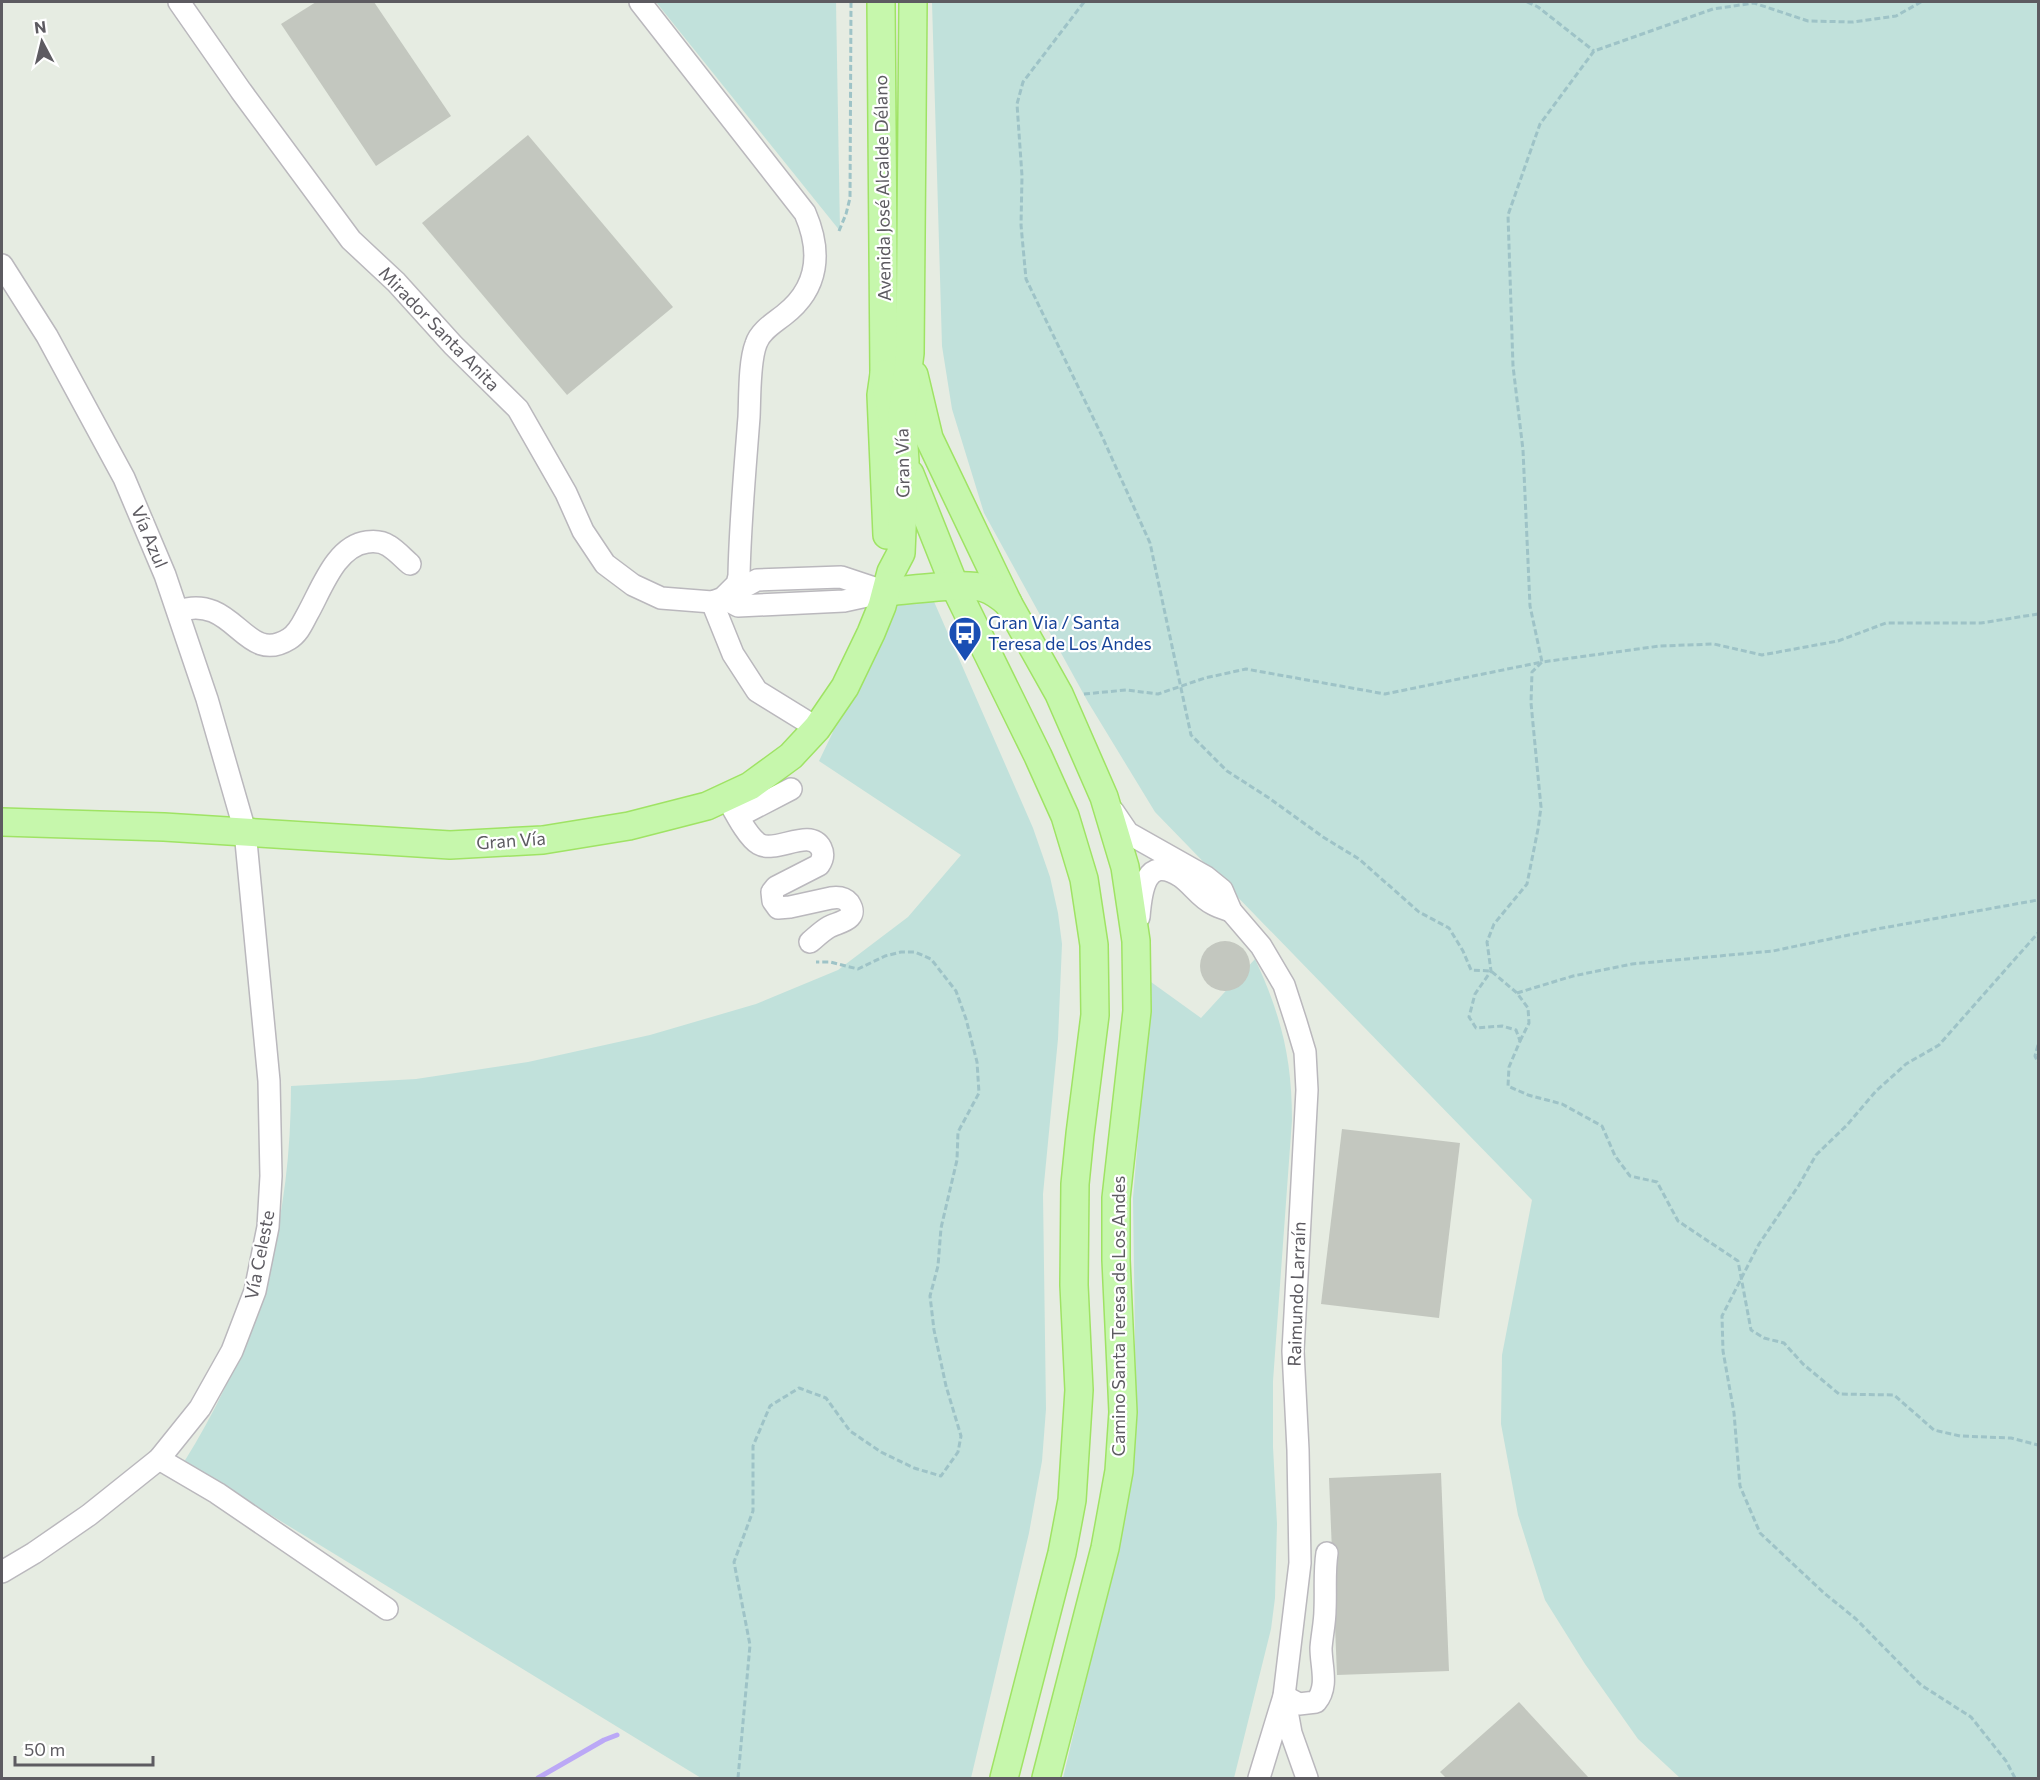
<svg xmlns="http://www.w3.org/2000/svg" width="2040" height="1780" font-family="Commissioner,sans-serif">
<style>
.green{fill:#c1e1db}
.lines{fill:none;stroke-linecap:round;stroke-linejoin:round}
.stream{stroke:#bba8f6;stroke-width:5}
.building{fill:#c3c7bf}
.minor-casing{stroke:#bab8bd;stroke-width:24}
.major-casing{stroke:#9fe364;stroke-width:30}
.path{stroke:#9ec3c7;stroke-width:3;stroke-dasharray:6 3;stroke-linecap:butt}
.minor{stroke:#fff;stroke-width:21}
.major{stroke:#c6f7ac;stroke-width:27}
.labels{text-anchor:middle;stroke-width:4.5;stroke-linejoin:round;paint-order:stroke}
.street-label{font-size:18px;fill:#5d5b61;stroke:#fff}
.transit-label{font-size:18px;fill:#164399;stroke:#fff;text-anchor:start}
</style>
<rect width="100%" height="100%" fill="#e6ece2"/>
<g class="green">
<polygon points="656,2 836,2 840,231"/>
<polygon points="932,2 2038,2 2038,1778 1680,1778 1638,1739 1585,1664 1545,1600 1518,1515 1501,1424 1502,1355 1532,1200 1155,812 1088,702 984,513 952,409 942,346"/>
<path d="M932 597 1033 828 1050 877 1058 913 1062 944 1058 1039 1043 1194 1046 1409 1042 1461 1029 1533 971 1778H701L184 1462C258 1343 291 1226 291 1086L416 1079 528 1062 650 1035 756 1004 838 970 908 917 961 855 819 761 832 734 884 598Z"/>
<path d="M1255 959C1281 1015 1292 1058 1292 1120L1273 1381V1447L1277 1524 1275 1598 1271 1629 1234 1778H1063L1117 1551 1136 1412 1133 1198 1151 982 1201 1018Z"/>
</g>
<g class="lines">
<polyline class="stream" points="538,1778 604,1740 617,1735"/>
</g>
<g class="building">
<polygon points="316,2 374,2 451,116 376,166 281,24"/>
<polygon points="528,135 673,307 567,395 422,223"/>
<circle cx="1225" cy="966" r="25"/>
<polygon points="1342,1129 1460,1143 1439,1318 1321,1304"/>
<polygon points="1441,1473 1449,1671 1337,1675 1329,1478"/>
<polygon points="1519,1702 1589,1778 1446,1778 1440,1772"/>
</g>
<g class="lines">
<defs>
<g id="minor">
<path d="M179 2 241 91 351 240 396 282 453 345 518 409 566 493 583 531 605 564 633 585 661 598 712 602 723 598 737 584 739 576C740 523 745 470 749 417 750 397 749 362 756 344 760 331 774 323 784 315 819 288 822 252 805 213L640 2"/>
<polyline points="2,265 47,336 124,478 165,575 207,699 245,831 269,1081 271,1176 268,1227 255,1291 232,1351 200,1408 159,1459 89,1515 34,1553 2,1572"/>
<polyline points="729,595 757,580 841,577 886,592"/>
<polyline points="723,598 738,606 844,601 885,592"/>
<polyline points="712,602 733,654 757,691 817,728"/>
<path d="M178 611C235 592 244 667 289 639 299 633 303 622 308 613 322 588 336 546 367 542 374 541 383 542 389 546 397 551 403 558 410 564"/>
<path d="M727 798C734 810 747 837 759 844 776 854 810 827 821 848 824 854 823 859 819 865L776 887 772 892 773 901 778 908 790 907 831 898C838 897 844 897 849 903 860 920 838 922 829 927 822 931 816 937 810 942"/>
<polyline points="1113,811 1128,833 1206,877 1222,890 1231,911 1261,946 1284,985 1296,1022 1305,1052 1307,1090 1293,1351 1298,1450 1300,1563 1284,1696 1259,1778"/>
<polyline points="739,816 791,789"/>
<path d="M1139 917C1141 892 1145 854 1180 876 1192 884 1200 898 1213 904 1218 907 1225 909 1231 911"/>
<polyline points="159,1459 217,1493 387,1609"/>
<path d="M1284 1696 1299 1704 1316 1702C1329 1686 1321 1667 1321 1648 1322 1635 1325 1622 1325 1610 1326 1591 1324 1572 1327 1553"/>
<polyline points="1285,1700 1291,1733 1307,1778"/>
</g>
<g id="major">
<polyline points="881,2 884,374 881,395 887,535"/>
<polyline points="884,374 893,420"/>
<polyline points="914,375 929,438 1008,603 1059,694 1104,797 1125,867 1136,941 1137,1011 1116,1198 1116,1260 1123,1412 1119,1471 1105,1548 1046,1778"/>
<polyline points="910,474 955,587 1038,756 1065,816 1084,879 1094,945 1095,1015 1080,1134 1075,1184 1074,1285 1079,1390 1072,1500 1062,1553 1004,1778"/>
<path d="M886 592C909 590 964 582 984 588 994 591 1001 597 1008 603"/>
<polyline points="2,822 164,827 450,845 543,840 629,826 707,806 750,786 791,756 817,728 845,687 871,633 882,606 891,572 901,553 905,461 902,416 910,353 913,2"/>
</g>
</defs>
<use href="#minor" class="minor-casing"/>
<use href="#major" class="major-casing"/>
<g class="path">
<polyline points="1084,2 1023,82 1017,104 1022,176 1021,225 1026,279 1101,434 1150,543 1191,735 1227,771 1269,798 1323,837 1359,859 1419,912 1449,928 1463,951 1471,970 1491,971 1517,993 1528,1008 1529,1023 1520,1041"/>
<polyline points="1527,2 1538,7 1594,51"/>
<polyline points="839,231 846,214 850,198 851,2"/>
<polyline points="2038,614 1981,623 1886,623 1838,641 1762,655 1714,644 1660,646 1542,662 1532,672 1531,703 1541,807 1538,829 1527,884 1494,924 1487,942 1491,971 1475,994 1469,1017 1476,1028 1502,1026 1516,1030 1520,1041 1509,1067 1508,1086 1528,1095 1562,1104 1602,1126 1615,1156 1630,1176 1657,1182 1678,1221 1738,1261 1751,1330 1764,1338 1784,1343 1803,1364 1839,1394 1894,1395 1934,1430 1960,1436 2011,1438 2038,1445"/>
<polyline points="1084,694 1126,690 1158,694 1205,678 1246,669 1385,694 1542,662 1530,606 1523,450 1513,366 1508,215 1540,124 1594,51 1713,9 1754,3 1808,21 1853,22 1896,16 1921,2"/>
<polyline points="1517,993 1573,976 1632,964 1773,951 1877,929 2038,900"/>
<polyline points="2038,1045 2035,1056 2038,1062"/>
<polyline points="738,1778 750,1645 734,1562 753,1511 753,1446 770,1406 799,1388 826,1398 850,1431 881,1452 914,1468 941,1476 958,1452 961,1436 946,1386 934,1330 930,1296 938,1266 941,1228 957,1160 958,1132 979,1093 977,1062 966,1019 956,991 931,959 915,952 901,952 885,956 858,969 830,962 816,962"/>
<polyline points="2015,1778 2006,1761 1971,1717 1921,1685 1856,1619 1824,1593 1760,1533 1740,1486 1734,1413 1723,1351 1722,1316 1759,1244 1799,1185 1816,1155 1847,1125 1876,1091 1906,1064 1939,1045 2038,933"/>
</g>
<use href="#minor" class="minor"/>
<use href="#major" class="major"/>
</g>
<defs>
<symbol id="bus-pin" viewBox="-11 -11 22 30"><path d="M0 17L-7.5 6A9.5 9.5 0 1 1 7.5 6Z" fill="#1a4fb4" stroke="#fff"/><path d="M-5-6H5V4H4V6H2V4H-2V6H-4V4H-5ZM-3.5-4V0h7V-4ZM-3.5 1.2v1.5H-2V1.2ZM2 1.2v1.5H3.5V1.2Z" fill="#fff"/></symbol>
</defs>
<g fill-rule="evenodd">
<use href="#bus-pin" x="946" y="614" width="38" height="52"/>
</g>
<g class="labels">
<g class="street-label">
<text transform="translate(883 188) rotate(-91)" y="6">Avenida José Alcalde Délano</text>
<text transform="translate(439 329) rotate(46)" y="6">Mirador Santa Anita</text>
<text transform="translate(903 463) rotate(-91)" y="6">Gran Vía</text>
<text transform="translate(149 537) rotate(67)" y="6">Vía Azul</text>
<text transform="translate(511 841) rotate(-4)" y="6">Gran Vía</text>
<text transform="translate(260 1255) rotate(-79)" y="6">Vía Celeste</text>
<text transform="translate(1297 1294) rotate(-88)" y="6">Raimundo Larraín</text>
<text transform="translate(1119 1316) rotate(-90)" y="6">Camino Santa Teresa de Los Andes</text>
</g>
<g class="transit-label">
<text x="988" y="629">Gran Via / Santa<tspan x="988" dy="21">Teresa de Los Andes</tspan></text>
</g>
</g>
<rect width="2040" height="1780" fill="none" stroke="#5d5b61" stroke-width="6"/>
<g transform="translate(42 42) rotate(353)" stroke="#ffffff" stroke-width="4.5" paint-order="stroke">
<path d="M0-4.5L10 22L0 15L-10 22Z" fill="#5d5b61"/>
<text y="-9" font-size="16" font-weight="bold" text-anchor="middle" fill="#5d5b61">N</text>
</g>
<path d="M15 1756v9h138v-9" fill="none" stroke="#5d5b61" stroke-width="3"/>
<text x="24" y="1756" font-size="18" fill="#5d5b61" stroke="#ffffff" stroke-width="4.5" paint-order="stroke">50 m</text>
</svg>
